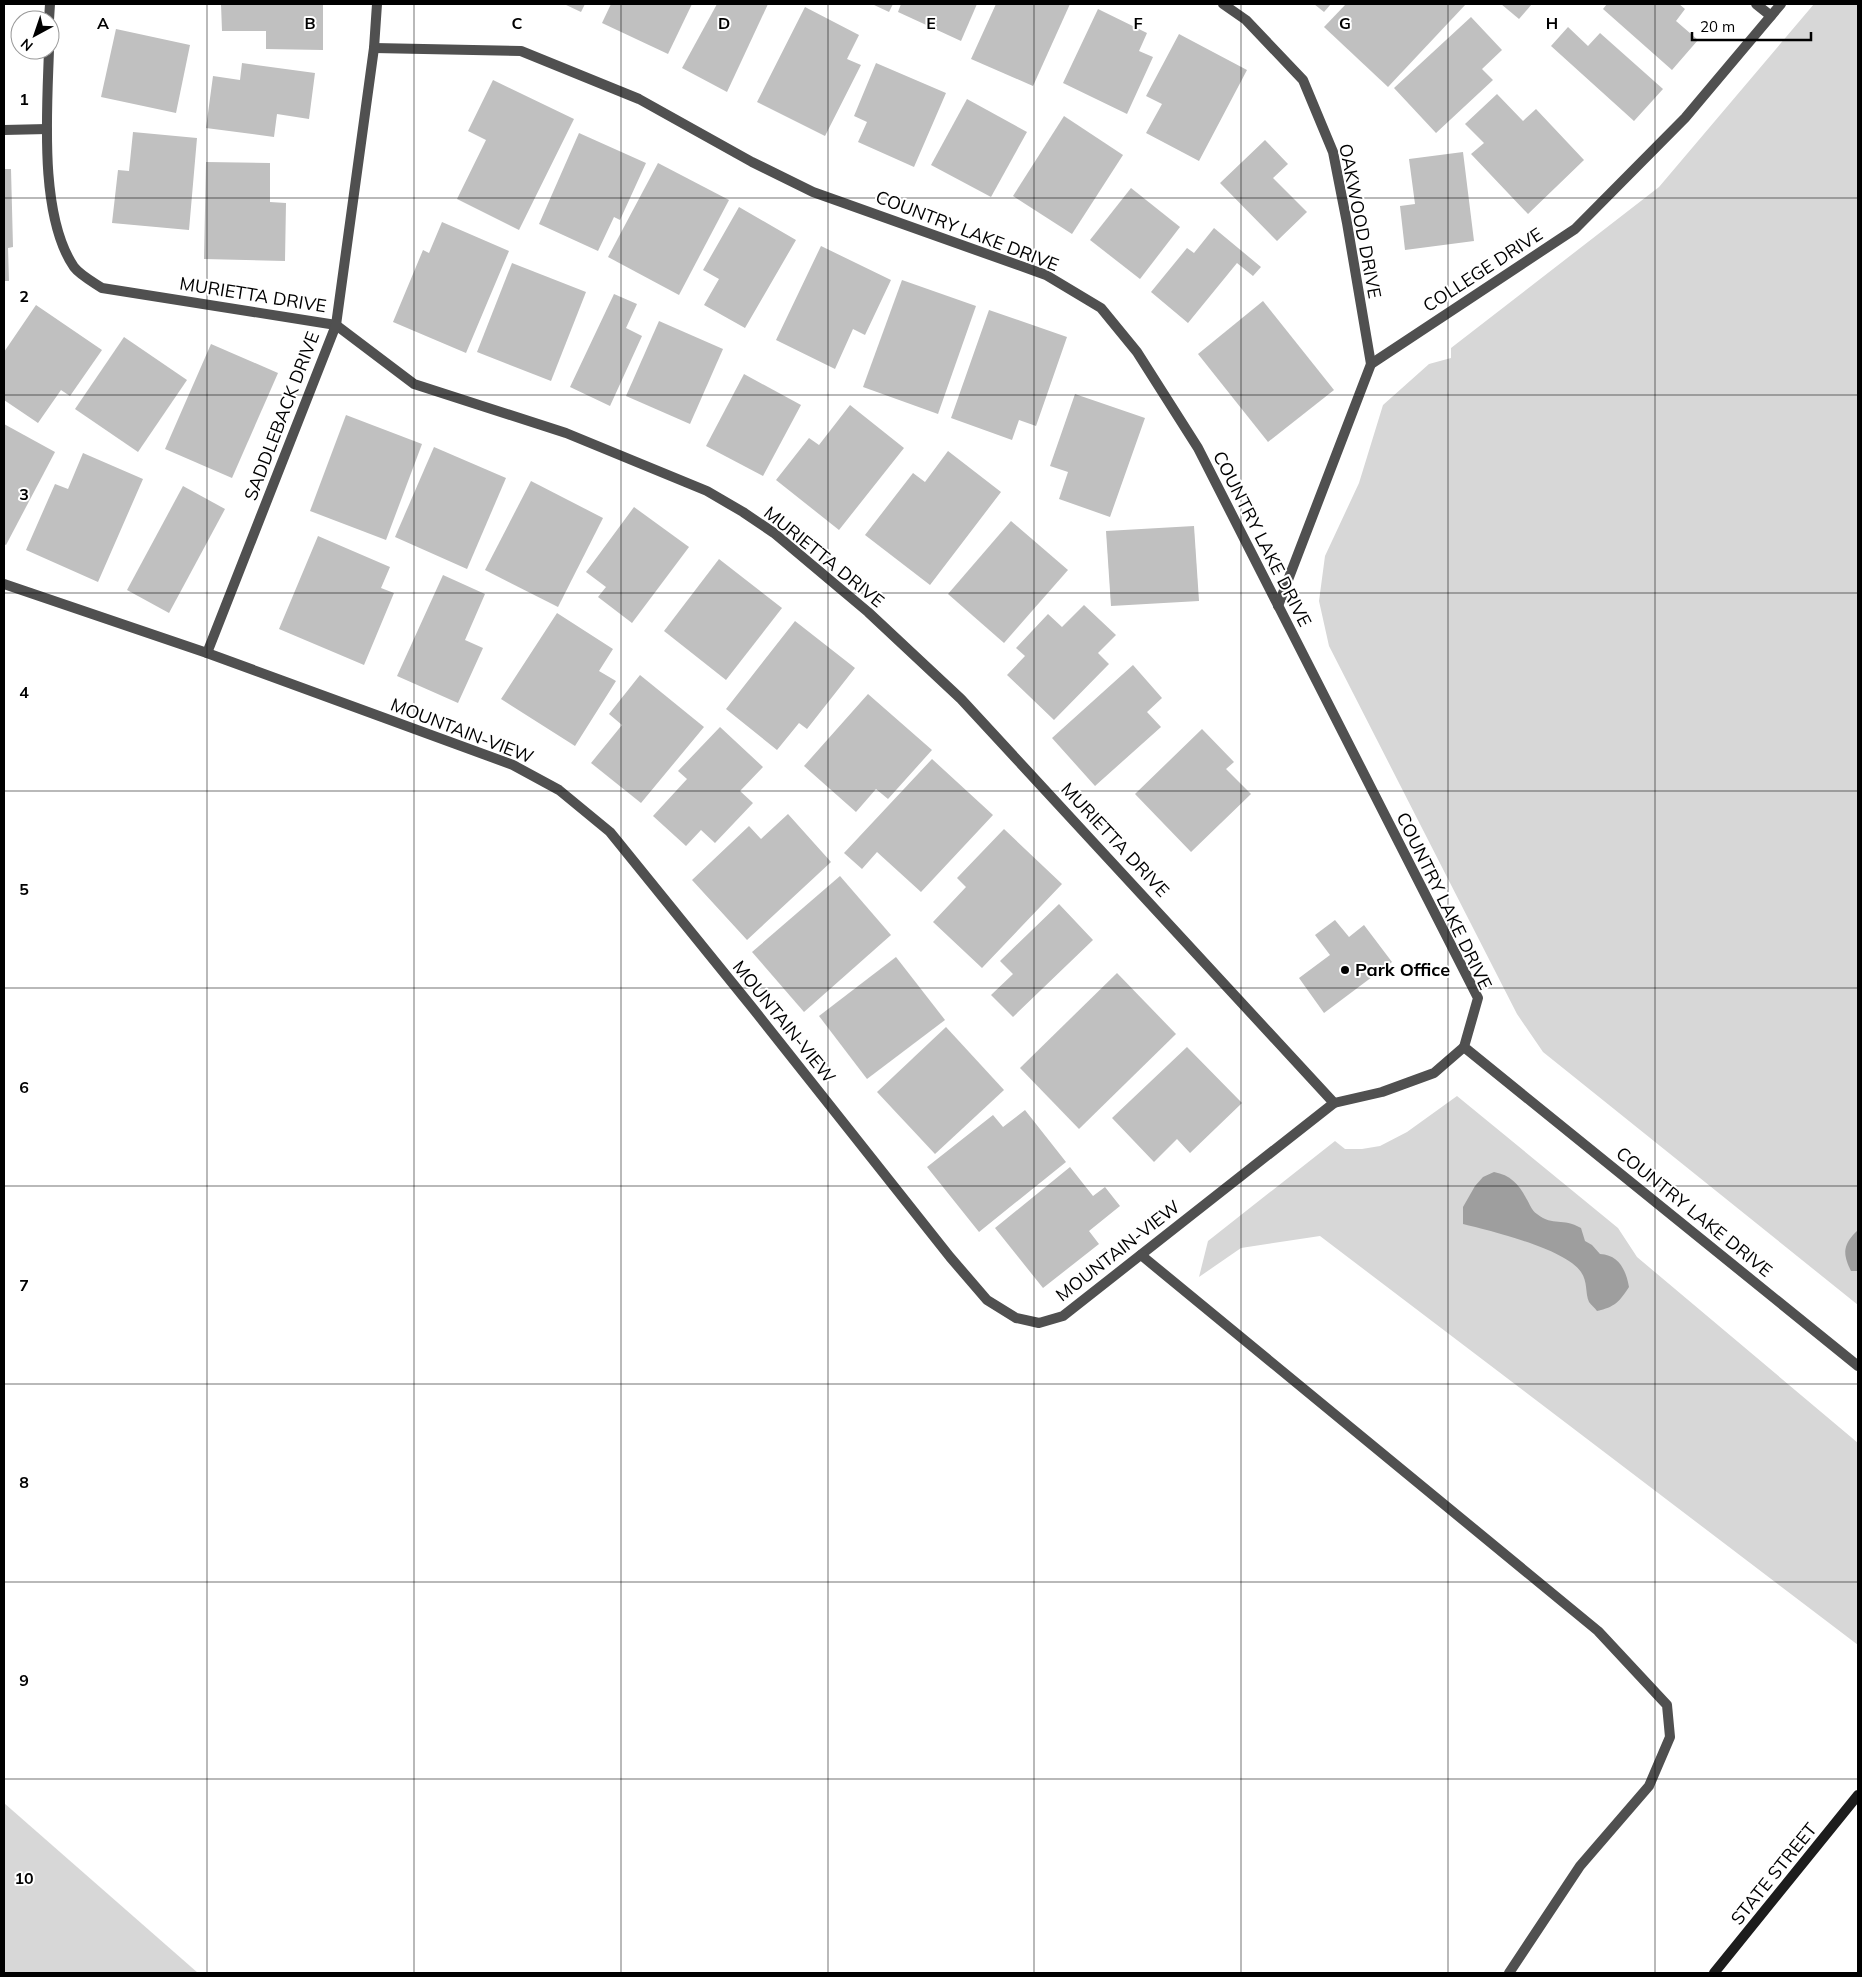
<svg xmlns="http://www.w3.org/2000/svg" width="1862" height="1977" font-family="Mulish,sans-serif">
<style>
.green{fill:#d7d7d7}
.water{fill:#9e9e9e}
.building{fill:#c0c0c0}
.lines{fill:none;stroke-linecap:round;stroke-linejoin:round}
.service{stroke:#505050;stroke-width:10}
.secondary{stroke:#1d1d1d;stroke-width:10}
.grid{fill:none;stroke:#000;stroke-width:1;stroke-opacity:0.55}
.poi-dot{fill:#000;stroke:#fff;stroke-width:2}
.labels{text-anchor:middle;stroke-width:4;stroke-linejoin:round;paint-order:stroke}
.street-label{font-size:18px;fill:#000;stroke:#fff}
.poi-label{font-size:18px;font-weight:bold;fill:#000;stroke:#fff;text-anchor:start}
.grid-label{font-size:16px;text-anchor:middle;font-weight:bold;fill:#000;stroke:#fff;stroke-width:4;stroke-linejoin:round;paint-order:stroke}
</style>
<rect width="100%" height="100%" fill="#fff"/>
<g class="green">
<polygon points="1814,4 1858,4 1858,1305 1543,1052 1517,1014 1329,646 1319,601 1325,556 1359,483 1383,405 1429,364 1451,358 1451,348 1659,187"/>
<polygon points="1457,1096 1618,1228 1637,1257 1858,1443 1858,1645 1320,1236 1241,1248 1199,1277 1208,1241 1335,1141 1345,1149 1362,1149 1380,1146 1407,1132"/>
<polygon points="4,1803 198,1973 4,1973"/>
</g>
<g class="water">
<path d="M1494 1172C1510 1175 1519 1184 1526 1198 1530 1204 1531 1210 1537 1214 1554 1227 1562 1217 1581 1228L1585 1241 1592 1245 1600 1254C1619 1255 1626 1270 1629 1287 1619 1302 1615 1307 1597 1311 1595 1308 1591 1305 1589 1302 1585 1293 1588 1282 1581 1272 1566 1249 1491 1231 1463 1224V1207L1475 1186 1483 1177Z"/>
<path d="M1858 1230V1271H1851C1842 1253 1843 1244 1858 1230Z"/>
</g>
<g class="building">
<polygon points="221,4 323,4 323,50 266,49 266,31 222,31"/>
<polygon points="564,4 585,4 581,12"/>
<polygon points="611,4 692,4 668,54 602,23"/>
<polygon points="717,4 768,4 727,92 682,68"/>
<polygon points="872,4 893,4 889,12"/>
<polygon points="901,4 977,4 961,41 898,12"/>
<polygon points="996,4 1070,4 1033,86 971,59"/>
<polygon points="1314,4 1331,4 1324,12"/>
<polygon points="1346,4 1466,4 1388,87 1324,27"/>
<polygon points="1501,4 1532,4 1519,19"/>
<polygon points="1607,4 1679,4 1685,9 1676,21 1698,40 1672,70 1603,9"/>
<polygon points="805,7 859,35 847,59 861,65 825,136 757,102"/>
<polygon points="1098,9 1147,33 1139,51 1153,57 1127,114 1063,83"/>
<polygon points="1471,17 1502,50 1482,69 1493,80 1436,133 1394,88"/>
<polygon points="1568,27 1588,46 1600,33 1663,89 1634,121 1551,46"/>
<polygon points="116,29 190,45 176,113 101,97"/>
<polygon points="1179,34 1247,70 1199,161 1146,133 1162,104 1146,96"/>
<polygon points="242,63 315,73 309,119 277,114 274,137 206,128 213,76 240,80"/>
<polygon points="876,63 946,93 914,167 858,142 867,122 854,116"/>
<polygon points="493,80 574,119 519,230 457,199 486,140 468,131"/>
<polygon points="1497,94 1523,121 1536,109 1584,160 1528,214 1471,154 1484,143 1465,124"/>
<polygon points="967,99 1027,132 991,197 931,165"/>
<polygon points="1064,116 1123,155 1072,234 1013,196"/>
<polygon points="133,132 197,138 189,230 112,223 118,170 129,171"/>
<polygon points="579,133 646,163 620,220 614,217 598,251 539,224"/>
<polygon points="1265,140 1288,164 1273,178 1307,212 1277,241 1220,183"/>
<polygon points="1463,152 1474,241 1405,250 1400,206 1415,204 1409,159"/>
<polygon points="206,162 270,163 270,202 286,203 285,261 204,259"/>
<polygon points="658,163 729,200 679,295 608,257"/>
<polygon points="4,169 11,169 13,247 8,248 9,281 4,281"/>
<polygon points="1131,188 1180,227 1140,279 1090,240"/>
<polygon points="739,207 796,240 745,328 704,305 719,279 703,270"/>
<polygon points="442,222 509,251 466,353 393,322 423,250 429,253"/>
<polygon points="1214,228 1261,267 1253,276 1237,263 1188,323 1151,292 1187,248 1194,253"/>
<polygon points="821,246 891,280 865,335 853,329 835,369 776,340"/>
<polygon points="512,263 586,292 551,381 477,352"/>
<polygon points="902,280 976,306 938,414 863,387"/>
<polygon points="614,294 637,304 626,328 642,336 610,406 570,387"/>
<polygon points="1263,301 1334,390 1268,442 1198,354"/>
<polygon points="36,305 102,350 70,396 61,390 38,423 4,400 4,352"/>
<polygon points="989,310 1067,337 1036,426 1019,420 1012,440 951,418"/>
<polygon points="659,321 723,349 690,424 626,396"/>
<polygon points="124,337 187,380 138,452 75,409"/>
<polygon points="211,344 278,373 232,478 165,449"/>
<polygon points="744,374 801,405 763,476 706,446"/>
<polygon points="1075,394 1145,418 1110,517 1059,499 1068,472 1050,466"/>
<polygon points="850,405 904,448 839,530 776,480 809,438 819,445"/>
<polygon points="346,415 422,444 386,540 310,511"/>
<polygon points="4,424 55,452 6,545 4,544"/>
<polygon points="434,447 506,478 467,569 395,537"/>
<polygon points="948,451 1001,492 930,585 865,535 913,473 925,482"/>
<polygon points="83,453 143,479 98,582 26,550 55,484 68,489"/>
<polygon points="531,481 603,518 558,607 485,570"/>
<polygon points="183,486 225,509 169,613 127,590"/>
<polygon points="634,507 689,547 632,623 598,597 606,587 586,572"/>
<polygon points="1011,521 1068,570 1004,643 948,594"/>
<polygon points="1194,526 1199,601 1111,606 1106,531"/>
<polygon points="318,536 390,567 381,588 394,593 364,665 279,629"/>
<polygon points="719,559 782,608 726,680 664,631"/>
<polygon points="443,575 485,594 465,640 483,648 458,703 397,676"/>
<polygon points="1084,605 1116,635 1098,653 1109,664 1054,720 1007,675 1025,656 1016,648 1048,614 1062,627"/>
<polygon points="557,613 613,649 599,671 616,681 575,746 501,699"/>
<polygon points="795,621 855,668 807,729 799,723 777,750 726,709"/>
<polygon points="1133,665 1162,698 1147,712 1161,727 1095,786 1052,738"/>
<polygon points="640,675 704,727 641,803 591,763 622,725 609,714"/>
<polygon points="868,694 932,750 888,799 876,789 856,812 804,766"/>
<polygon points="720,727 763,767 740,791 753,803 715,843 701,830 686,846 653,816 687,779 678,771"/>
<polygon points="1202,729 1234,762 1226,769 1251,794 1191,852 1135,794"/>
<polygon points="932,759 993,815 921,892 877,852 862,869 844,853"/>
<polygon points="788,814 831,862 747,940 692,880 749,826 761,839"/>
<polygon points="1004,829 1062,884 982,968 933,922 966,887 957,878"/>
<polygon points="840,876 891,935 804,1012 752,952"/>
<polygon points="1059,904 1093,940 1013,1017 991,995 1013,974 1000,961"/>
<polygon points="1335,920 1349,937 1364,925 1392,962 1324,1013 1299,978 1330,955 1315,935"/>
<polygon points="896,957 945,1020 867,1079 819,1016"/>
<polygon points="1117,973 1176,1034 1079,1129 1020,1068"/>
<polygon points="946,1027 1004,1090 935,1154 877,1092"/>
<polygon points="1187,1047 1242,1103 1190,1153 1177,1139 1154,1162 1112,1118"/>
<polygon points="1025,1110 1066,1162 979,1232 927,1167 993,1115 1003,1127"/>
<polygon points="1070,1167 1093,1196 1105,1187 1120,1206 1089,1231 1099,1244 1043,1288 995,1228"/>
</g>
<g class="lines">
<g class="service">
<polyline points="1223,4 1246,20 1303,80 1333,152 1347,223 1371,364"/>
<polyline points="1756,4 1771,16"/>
<polyline points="49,20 50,4"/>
<polyline points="374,48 521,51 639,99 752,162 813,192 1046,275 1101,308 1137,352 1198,448 1478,998 1464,1047 1858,1366"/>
<path d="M49 50C47 111 39 216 74 267 80 275 93 282 102 288L336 325 414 384 566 433 707 491 743 512 774 533 868 612 961 699 1334 1103"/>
<polyline points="4,130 47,129"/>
<polyline points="4,584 207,653 513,765 559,790 610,832 751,1006 950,1257 987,1300 1016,1318 1039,1323 1063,1316 1334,1103 1382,1092 1434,1073 1464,1047"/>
<polyline points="1278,606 1371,364 1575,229 1685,118 1781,4"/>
<polyline points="207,653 336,325 374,48 377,4"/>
<polyline points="1141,1255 1598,1631 1667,1705 1670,1737 1649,1786 1580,1866 1509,1973"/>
</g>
<polyline class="secondary" points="1714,1973 1858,1795"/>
</g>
<path class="grid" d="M207 4V1973M414 4V1973M621 4V1973M828 4V1973M1034 4V1973M1241 4V1973M1448 4V1973M1655 4V1973M4 198H1858M4 395H1858M4 593H1858M4 791H1858M4 988H1858M4 1186H1858M4 1384H1858M4 1582H1858M4 1779H1858"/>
<circle class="poi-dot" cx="1345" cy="970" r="5"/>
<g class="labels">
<g class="street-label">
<text transform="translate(1360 221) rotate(79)" y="6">OAKWOOD DRIVE</text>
<text transform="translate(967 231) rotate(21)" y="6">COUNTRY LAKE DRIVE</text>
<text transform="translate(1483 270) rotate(-33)" y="6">COLLEGE DRIVE</text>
<text transform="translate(253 295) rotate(9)" y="6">MURIETTA DRIVE</text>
<text transform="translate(282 416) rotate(-69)" y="6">SADDLEBACK DRIVE</text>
<text transform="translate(1262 539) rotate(63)" y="6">COUNTRY LAKE DRIVE</text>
<text transform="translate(824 557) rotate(39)" y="6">MURIETTA DRIVE</text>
<text transform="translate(462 731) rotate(21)" y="6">MOUNTAIN-VIEW</text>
<text transform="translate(1115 840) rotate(47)" y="6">MURIETTA DRIVE</text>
<text transform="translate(1444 901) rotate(64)" y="6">COUNTRY LAKE DRIVE</text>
<text transform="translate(784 1022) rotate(51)" y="6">MOUNTAIN-VIEW</text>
<text transform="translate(1694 1212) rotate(39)" y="6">COUNTRY LAKE DRIVE</text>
<text transform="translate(1118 1251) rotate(-38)" y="6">MOUNTAIN-VIEW</text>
<text transform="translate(1774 1874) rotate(-51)" y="6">STATE STREET</text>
</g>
<g class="poi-label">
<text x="1355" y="976">Park Office</text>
</g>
</g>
<g class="grid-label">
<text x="103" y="29">A</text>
<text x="310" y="29">B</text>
<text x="517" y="29">C</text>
<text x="724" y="29">D</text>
<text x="931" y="29">E</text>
<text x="1138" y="29">F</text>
<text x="1345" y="29">G</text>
<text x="1552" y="29">H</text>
<text x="24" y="105">1</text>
<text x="24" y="302">2</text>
<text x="24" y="500">3</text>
<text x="24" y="698">4</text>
<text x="24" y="895">5</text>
<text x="24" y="1093">6</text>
<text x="24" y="1291">7</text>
<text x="24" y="1488">8</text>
<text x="24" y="1686">9</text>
<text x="24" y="1884">10</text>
</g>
<rect width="1862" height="1977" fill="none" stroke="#000000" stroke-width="10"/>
<g transform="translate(35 35) rotate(220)"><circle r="24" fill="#ffffff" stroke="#999999"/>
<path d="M0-4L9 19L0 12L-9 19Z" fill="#000000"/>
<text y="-8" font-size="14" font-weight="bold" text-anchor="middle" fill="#000000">N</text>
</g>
<path d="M1692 32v8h119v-8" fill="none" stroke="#000000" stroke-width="2.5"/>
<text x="1700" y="32" font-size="15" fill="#000000" stroke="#ffffff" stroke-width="4" paint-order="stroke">20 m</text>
</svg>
